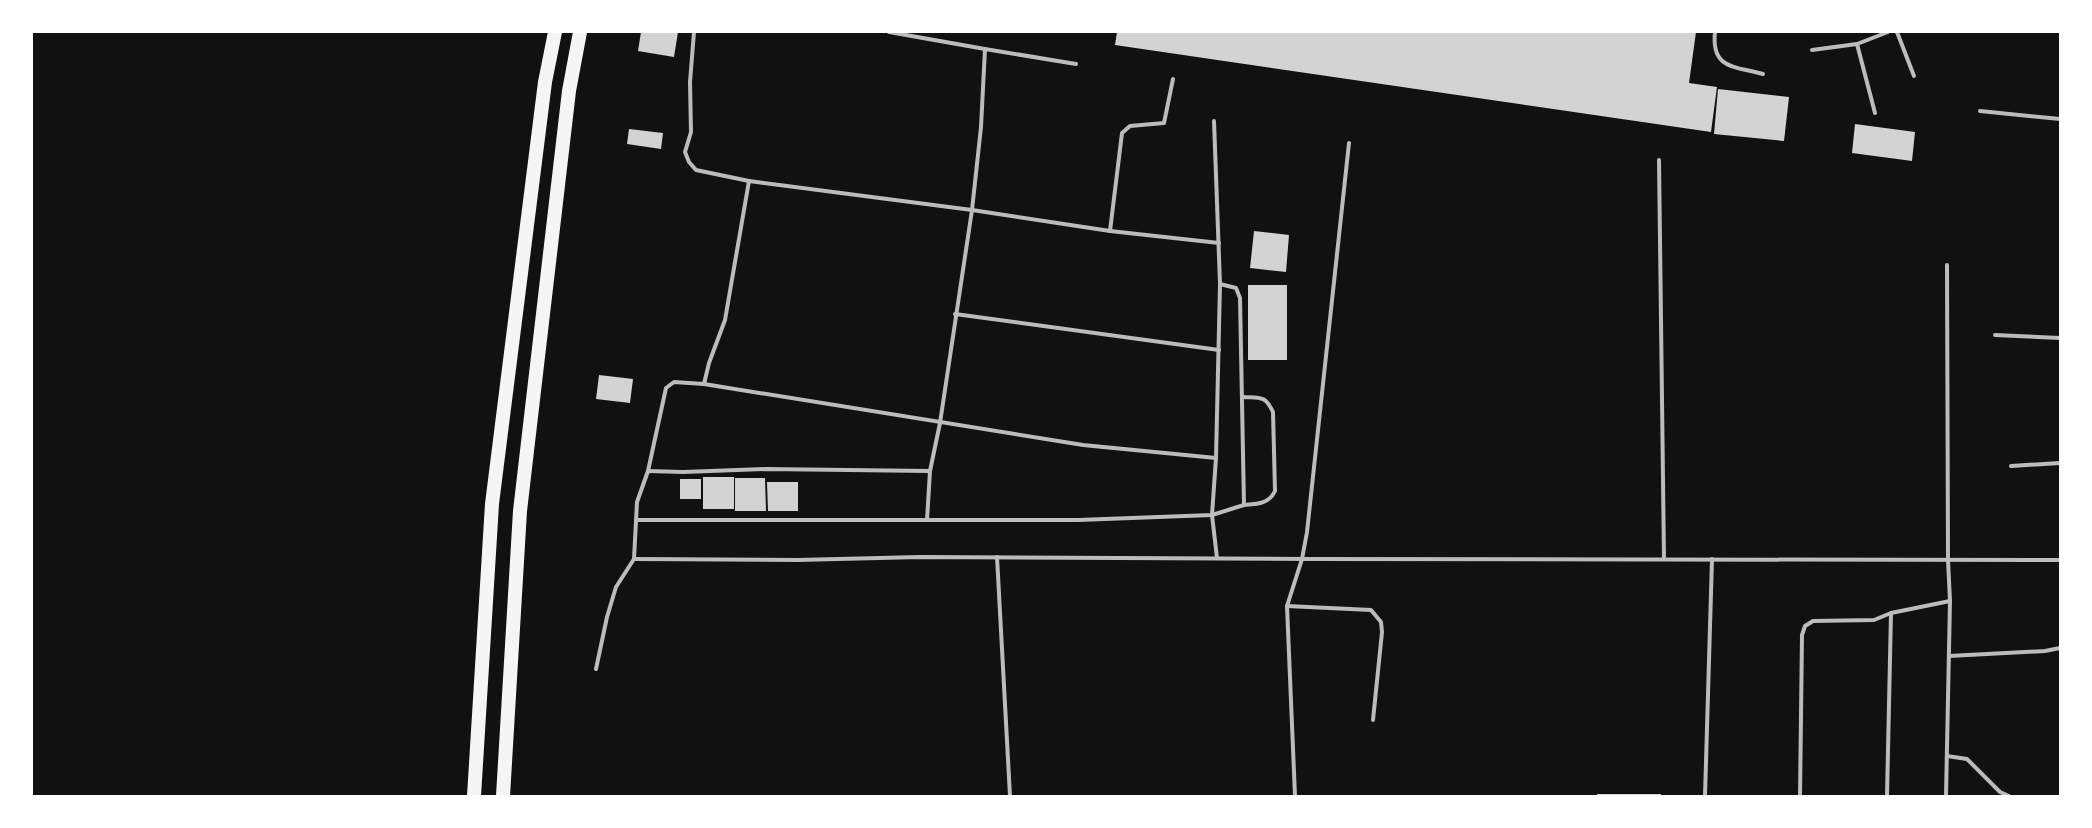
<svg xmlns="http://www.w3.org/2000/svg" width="2092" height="828" font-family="'Fira Sans',sans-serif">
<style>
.building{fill:#d3d3d3}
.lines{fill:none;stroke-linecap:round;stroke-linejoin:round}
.service{stroke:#bcbcbc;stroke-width:4}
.motorway{stroke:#f5f5f5;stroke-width:14}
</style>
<rect width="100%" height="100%" fill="#111"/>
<g class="building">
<polygon points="641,32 678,32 674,57 638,51"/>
<polygon points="1117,32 1696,32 1689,83 1717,87 1711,132 1115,45"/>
<polygon points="1718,89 1789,97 1784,141 1714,134"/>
<polygon points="1855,124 1915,132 1912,161 1852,153"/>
<polygon points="629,129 663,133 661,149 627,144"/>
<polygon points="1254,231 1289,235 1286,272 1250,268"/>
<rect x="1248" y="285" width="39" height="75"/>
<polygon points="599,375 633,379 630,403 596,399"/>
<rect x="703" y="477" width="31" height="32"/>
<polygon points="735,478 765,478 766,511 735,511"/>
<rect x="680" y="479" width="21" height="20"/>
<polygon points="767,482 798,482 798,511 768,511"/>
<rect x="1597" y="794" width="64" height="2"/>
</g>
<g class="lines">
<g class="service">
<polyline points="694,32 690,82 691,132 685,152 689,162 696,170 749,181 972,210 1110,231 1219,243"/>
<polyline points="889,32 985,49 981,127 972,210 940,423 930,471 927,520"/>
<path d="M1715 32C1711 69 1734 66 1763 74"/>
<polyline points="1897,32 1914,76"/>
<polyline points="1857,44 1875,113"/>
<polyline points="985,49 1076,64"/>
<polyline points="1812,50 1857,44 1888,32"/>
<polyline points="1980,111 2060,119"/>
<polyline points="1214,121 1220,284 1216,458 1212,515 1217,558"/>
<polyline points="1659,160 1664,559"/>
<polyline points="1110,231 1122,133 1130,126 1164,123 1173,79"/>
<polyline points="955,314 1219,350"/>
<polyline points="1995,335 2060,338"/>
<polyline points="704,384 1083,445 1216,458"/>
<path d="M1243 397C1260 398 1265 395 1273 412L1275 491C1269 504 1257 504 1244 505"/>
<polyline points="2011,466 2060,463"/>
<polyline points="648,471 683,472 766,469 930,471"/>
<polyline points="637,520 1078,520 1212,515 1244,505 1240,298 1236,288 1220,284"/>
<polyline points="997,557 1010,796"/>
<polyline points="634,559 797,560 920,557 1311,559 2060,560"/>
<polyline points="1287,606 1371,610 1381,622 1382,632 1373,720"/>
<polyline points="1949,656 2045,651 2060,648"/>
<polyline points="596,669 607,617 616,587 634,559 637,502 648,471 666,388 674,382 704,384 709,363 725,320 749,181"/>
<polyline points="1947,756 1967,759 2000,792 2009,796"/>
<polyline points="1295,796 1287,606 1302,559 1307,532 1349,143"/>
<polyline points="1705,796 1712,559"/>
<polyline points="1800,796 1802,635 1805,626 1813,621 1874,620 1891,613"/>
<polyline points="1887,796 1891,613 1950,601"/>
<polyline points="1946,796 1950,601 1948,560 1947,265"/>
</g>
<g class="motorway">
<polyline points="474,796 492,504 545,82 555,32"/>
<polyline points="503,796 520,511 569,91 580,32"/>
</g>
</g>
<rect width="2092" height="828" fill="none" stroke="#ffffff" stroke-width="66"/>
</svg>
